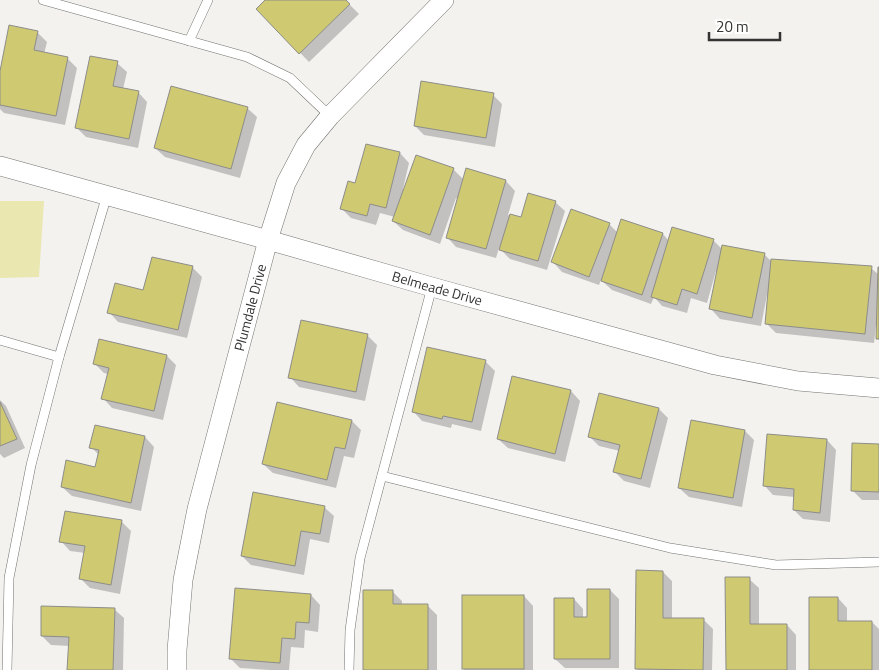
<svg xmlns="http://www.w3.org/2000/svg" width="879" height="670" font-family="'Titillium Web',sans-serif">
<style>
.green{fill:#eae7b0}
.shadow{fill:#0003}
.building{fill:#cfc971;stroke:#8d8d8a}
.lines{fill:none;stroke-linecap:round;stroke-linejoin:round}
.service-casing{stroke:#737370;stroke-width:10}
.minor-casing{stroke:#737370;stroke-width:20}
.service{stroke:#fff;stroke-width:9}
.minor{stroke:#fff;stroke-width:19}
.labels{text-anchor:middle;stroke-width:4;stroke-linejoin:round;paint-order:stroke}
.street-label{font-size:14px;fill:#333331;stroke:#fffffe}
</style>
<rect width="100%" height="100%" fill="#f3f2ef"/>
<polygon class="green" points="0,201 44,201 39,277 0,278"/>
<g class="shadow">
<polygon points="267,0 345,0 359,14 309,62 258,9"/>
<polygon points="37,32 47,42 44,54 67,58 77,68 65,125 4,113 0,109 0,77"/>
<polygon points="117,63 127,72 123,89 138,92 147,102 138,148 86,137 77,128"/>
<polygon points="493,95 502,104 495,147 424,135 415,126"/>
<polygon points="247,108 257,117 240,178 165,157 155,148"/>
<polygon points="367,145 400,153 409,163 403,189 404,190 416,156 454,170 464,180 506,181 515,191 508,215 522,219 555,202 565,211 547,270 510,259 499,248 496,258 456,247 447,237 458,199 456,198 440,244 403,230 393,221 395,217 380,213 376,225 351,218 342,209 356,184"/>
<polygon points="622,221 663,234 669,241 713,240 722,249 764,254 772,262 871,268 879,275 879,268 879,340 878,339 878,325 876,325 874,343 776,333 766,323 769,295 767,295 761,326 720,319 711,309 718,272 716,271 707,303 691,298 687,313 662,306 654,297 651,304 612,290 601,280 599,285 562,272 553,262 609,224 618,233"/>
<polygon points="193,268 202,277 187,338 118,322 109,312 144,292"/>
<polygon points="302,322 368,336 377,345 365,401 299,387 290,377"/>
<polygon points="167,356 176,365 163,420 112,408 103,398 108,374 104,373 95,364"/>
<polygon points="486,362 495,371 481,431 452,424 451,428 422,421 413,411"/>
<polygon points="513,377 571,391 580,401 565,462 508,448 498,439"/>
<polygon points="0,400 6,406 25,448 4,458 0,454"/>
<polygon points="659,409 668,418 650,488 624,481 615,472 620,451 599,446 589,436"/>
<polygon points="352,421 361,430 354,458 344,456 336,488 273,473 263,464"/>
<polygon points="745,431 754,440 742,507 689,497 679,488"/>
<polygon points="145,437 154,447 141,511 72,496 62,487 96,468 99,455 91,447"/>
<polygon points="827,440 836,450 830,522 803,519 794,510 795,497 773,495 764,485"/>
<polygon points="879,445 879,500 862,500 852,490"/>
<polygon points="324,507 334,516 329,543 310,539 304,575 251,565 242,556"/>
<polygon points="121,521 131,531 120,594 90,588 81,579 85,553 70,551 61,541"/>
<polygon points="663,572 672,581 672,619 703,619 713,629 712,670 638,670 637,668"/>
<polygon points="749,579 759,588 759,625 787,625 796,635 796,670 727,670"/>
<polygon points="610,590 619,599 619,668 565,668 555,659 574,599 583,609 583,618 588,618"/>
<polygon points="392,591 402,601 402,605 427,605 437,615 437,670 365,670"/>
<polygon points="311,595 320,605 318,632 305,630 304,648 291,647 289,670 270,670 240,668 230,658"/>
<polygon points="524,596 533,606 533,670 464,670 463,668"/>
<polygon points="838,598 847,608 847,622 872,622 879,629 879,670 810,670"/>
<polygon points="114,609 124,618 123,670 69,670 70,646 51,645 42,636"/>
</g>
<g class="building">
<polygon points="265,0 346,0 350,4 299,54 256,9"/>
<polygon points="9,25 38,31 34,50 68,57 56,116 0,105 0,71"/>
<polygon points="90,56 118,61 113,86 139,91 129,139 75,128"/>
<polygon points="421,81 494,93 486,138 414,126"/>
<polygon points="171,86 248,107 231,169 154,148"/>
<polygon points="366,144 400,152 386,208 370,204 367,216 340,209 348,181 355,183"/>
<polygon points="416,155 454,168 430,235 392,221"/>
<polygon points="466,168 506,180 486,249 446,238"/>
<polygon points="528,193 556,201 538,261 499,250 510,214 521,217"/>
<polygon points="571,209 610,223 589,277 551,262"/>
<polygon points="621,219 663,233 642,295 601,281"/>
<polygon points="672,227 714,239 697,294 682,289 677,305 651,297"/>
<polygon points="722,245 765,253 752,318 709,309"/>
<polygon points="152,257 193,266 178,330 107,313 115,283 143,290"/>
<polygon points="771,259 872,266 865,334 765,324"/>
<polygon points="878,267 879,267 879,339 876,339"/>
<polygon points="301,320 368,334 356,392 288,378"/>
<polygon points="99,339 167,355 154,411 101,399 109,368 93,364"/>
<polygon points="427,347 486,360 472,422 443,416 442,419 412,412"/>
<polygon points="512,376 571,390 555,454 497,439"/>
<polygon points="599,393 659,408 641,479 613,472 620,445 588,437"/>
<polygon points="0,402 17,439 0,446"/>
<polygon points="277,402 352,420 345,449 335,447 327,480 262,464"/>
<polygon points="691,420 745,430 733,498 678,488"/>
<polygon points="95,425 145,436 131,503 61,487 66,460 95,467 99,450 89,448"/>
<polygon points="767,434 827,439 820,513 793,510 794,489 763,486"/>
<polygon points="852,443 879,444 879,492 851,491"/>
<polygon points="253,492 325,506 320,534 301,531 295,566 241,556"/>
<polygon points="65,511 122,520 111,585 79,579 85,546 59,542"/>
<polygon points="636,570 663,571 663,618 704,618 703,670 635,669"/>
<polygon points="725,577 750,577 750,624 787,624 787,670 726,670"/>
<polygon points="235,588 311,594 309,623 296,622 295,639 282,638 280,663 229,659"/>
<polygon points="587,589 610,589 610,659 554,659 554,598 574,598 574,617 587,617"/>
<polygon points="363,590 393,590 393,604 428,604 428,670 363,670"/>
<rect x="462" y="595" width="62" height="74"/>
<polygon points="809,597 838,597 838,621 872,621 872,670 809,670"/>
<polygon points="41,606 115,608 113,670 67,670 69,637 41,636"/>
</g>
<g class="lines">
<defs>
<g id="service">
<polyline points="43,0 247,57 290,78 330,116"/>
<polyline points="189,41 208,0"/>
<polyline points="0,340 59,357"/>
<polyline points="382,476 670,548 776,565 879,562"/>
<polyline points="7,670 9,578 31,465 59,357 107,195"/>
<polyline points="349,670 350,630 360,558 432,287"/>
</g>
<g id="minor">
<path id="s1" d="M0 166 268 240 432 287 715 365 798 381 879 388"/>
<path id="s2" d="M177 670V650L183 580 197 509 268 240 286 183 306 145 330 116 444 0"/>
</g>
</defs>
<use href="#service" class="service-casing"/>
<use href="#minor" class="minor-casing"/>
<use href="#service" class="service"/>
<use href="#minor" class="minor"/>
</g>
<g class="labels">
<g class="street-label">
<text dy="5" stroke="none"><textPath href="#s1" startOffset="454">Belmeade Drive</textPath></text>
<text dy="5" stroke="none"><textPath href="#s2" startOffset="371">Plumdale Drive</textPath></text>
</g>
</g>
<path d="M709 32v8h71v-8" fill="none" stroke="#333331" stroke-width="2.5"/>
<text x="716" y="32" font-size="15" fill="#333331" stroke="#fffffe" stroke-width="4" paint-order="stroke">20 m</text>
</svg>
